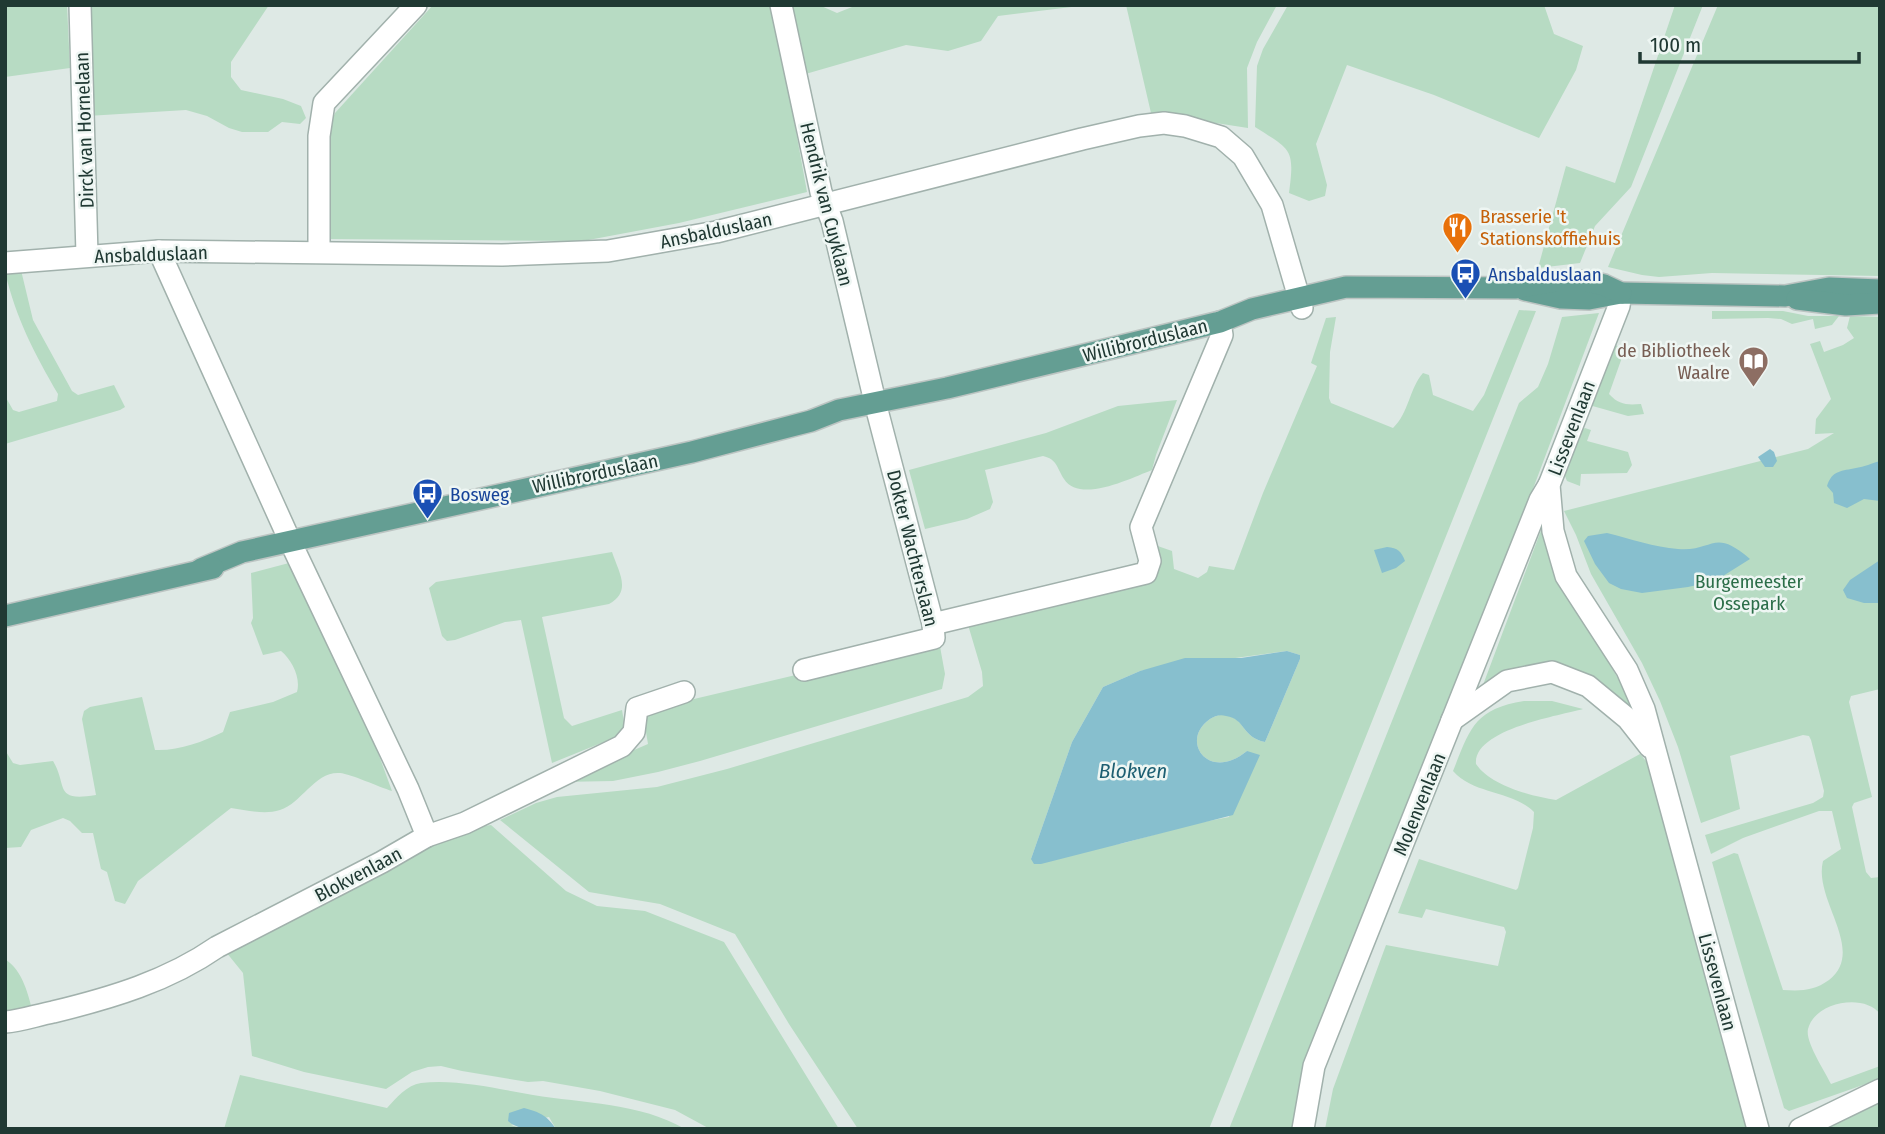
<svg xmlns="http://www.w3.org/2000/svg" width="1885" height="1134" font-family="'Fira Sans Condensed',sans-serif">
<style>
.green{fill:#b7dbc3;fill-rule:evenodd}
.water{fill:#87bfce}
.lines{fill:none;stroke-linecap:round;stroke-linejoin:round}
.minor-casing{stroke:#a1b1ac;stroke-width:24}
.major-casing{stroke:#bcc4c2;stroke-width:24}
.minor{stroke:#fff;stroke-width:21}
.major{stroke:#649e93;stroke-width:21}
.labels{text-anchor:middle;stroke-width:5;stroke-linejoin:round;paint-order:stroke}
.street-label{font-size:19px;fill:#203933;stroke:#eef6f3}
.food-label{font-size:19px;fill:#c56008;stroke:#eef6f3;text-anchor:start}
.transit-label{font-size:19px;fill:#164399;stroke:#eef6f3;text-anchor:start}
.education-label{font-size:19px;fill:#785e54;stroke:#eef6f3;text-anchor:end}
.park-label{font-size:19px;fill:#2c6e49;stroke:#eef6f3}
.water-label{font-size:21px;font-style:italic;fill:#1d5f72;stroke:#eef6f3}
</style>
<rect width="100%" height="100%" fill="#dee9e5"/>
<g class="green">
<polygon points="5,5 67,5 70,68 5,77"/>
<polygon points="84,5 269,5 231,62 231,77 241,90 283,99 301,106 306,118 300,124 282,122 268,132 242,132 229,128 207,116 186,110 87,116"/>
<polygon points="433,5 773,5 807,192 679,223 583,241 330,239 325,237 331,123 335,113"/>
<polygon points="789,5 819,5 837,13 857,5 1088,5 998,16 981,41 948,51 906,45 802,75"/>
<polygon points="1126,5 1277,5 1257,42 1247,68 1248,128 1151,113"/>
<path d="M1288 5H1544L1554 34 1583 46 1576 70 1539 138 1434 95 1347 65 1316 144 1327 185 1325 196 1309 201 1289 193C1295 148 1291 150 1255 127L1257 66 1263 49Z"/>
<polygon points="1675,5 1703,5 1631,187 1595,226 1580,263 1538,268 1566,166 1615,183"/>
<polygon points="1718,5 1880,5 1880,276 1712,273 1659,277 1642,275 1608,267"/>
<path d="M20 266 33 320 72 391 78 395 114 385 125 407 120 410 5 444V396L13 410 19 412 57 401 58 394C34 353 16 318 5 272Z"/>
<path d="M1519 310 1536 311 1209 1129H858L789 1024 735 934 660 904 589 892 500 820 536 803 557 797 657 787 727 769 968 697 983 686 982 672 966 618 1137 577 1149 543 1172 551 1174 569 1198 578 1207 572 1209 566 1234 570 1263 493 1317 366 1311 363 1326 318 1336 317 1330 352 1329 398 1331 403 1393 428C1409 413 1409 389 1423 373L1429 375 1433 395 1473 411 1484 395ZM1287 651 1300 655V659L1265 742C1241 737 1246 719 1226 715 1220 714 1215 716 1210 719 1179 740 1208 783 1247 751L1229 817 1193 824 1124 843 1031 859 1072 742 1103 687 1140 671Z"/>
<polygon points="1712,311 1783,311 1808,316 1839,316 1832,325 1815,329 1813,319 1792,324 1781,319 1768,318 1712,319"/>
<polygon points="1599,313 1456,694 1297,1129 1229,1129 1519,403 1538,387 1548,364 1562,317"/>
<path d="M1850 316 1880 317V689L1851 696 1849 702 1872 797 1854 803 1852 807 1866 872 1871 878 1880 877V1014C1865 993 1815 1001 1808 1029 1805 1042 1825 1071 1831 1084L1880 1066V1079L1789 1111 1784 1108 1782 1101C1758 1021 1734 942 1712 862L1734 853 1738 854 1783 990C1801 991 1814 991 1829 980 1867 950 1813 900 1823 861L1841 849 1832 811H1819L1743 838 1711 854 1705 835 1813 803 1823 797 1824 791 1811 740 1809 736 1803 735 1730 756 1740 809 1701 823 1678 747 1660 701 1642 663 1591 574 1576 535 1564 511 1808 449 1834 433 1815 434 1816 419 1831 399 1810 344 1820 341 1824 352 1843 345 1854 338 1847 328Z"/>
<path d="M1610 343 1625 349 1609 394C1619 405 1627 405 1641 404L1644 414 1628 416 1589 405Z"/>
<path d="M1177 400 1156 455 1152 470C1131 478 1080 504 1064 479 1057 468 1057 459 1043 456L985 470 993 502 990 509 967 519 925 529 909 470 1046 433 1118 406Z"/>
<polygon points="1585,428 1591,430 1587,441 1628,452 1632,465 1627,473 1581,474 1580,486 1567,481 1561,467 1574,434"/>
<polygon points="1543,525 1568,592 1639,715 1573,672 1480,693"/>
<path d="M612 552C619 573 632 591 609 604L542 617 564 718 572 726 622 710 626 733 552 763 521 620 505 622 455 640 447 641 442 636 429 588 436 582Z"/>
<path d="M289 563 373 739 392 791C379 787 351 774 340 773 315 771 302 803 280 810 264 815 247 810 231 808L138 881 125 904 115 901 107 872 101 869 93 833H82L70 821 63 818 31 830 21 847 5 848V750L13 763 20 765 53 761C68 786 53 802 96 795L82 719 84 711 90 707 142 697 155 750C179 751 202 742 223 732L230 712 273 702 297 692C301 678 292 660 281 651L263 655 251 623 253 618 251 573Z"/>
<polygon points="939,641 945,674 942,689 700,761 658,772 613,781 560,782 648,744 643,714 694,699"/>
<path d="M1524 701H1552L1583 709C1557 716 1473 730 1476 764 1491 786 1531 796 1556 800L1640 754 1652 768 1754 1129H1325L1333 1089 1386 945 1498 966 1506 932 1504 927 1426 909 1422 918 1398 913 1419 859 1516 890 1518 888 1533 828 1534 812C1512 790 1474 795 1453 771 1470 729 1474 709 1524 701Z"/>
<polygon points="491,825 566,891 597,906 645,911 724,942 839,1129 710,1129 675,1110 600,1091 543,1081 528,1082 462,1071 441,1066 428,1067 412,1072 386,1089 304,1072 252,1056 243,973 226,952 425,845 477,827"/>
<path d="M5 959C23 971 28 994 33 1013L5 1016Z"/>
<path d="M240 1075 387 1108C396 1098 407 1085 421 1083 458 1079 497 1089 533 1095 582 1103 641 1103 685 1129H556L549 1117 511 1125 523 1129H224Z"/>
<polygon points="1880,1094 1880,1129 1789,1129 1792,1127"/>
</g>
<g class="water">
<polygon points="1770,449 1774,452 1777,461 1773,467 1765,467 1758,457"/>
<path d="M1880 461V501L1864 499 1847 508 1834 503 1833 493 1827 486C1832 470 1842 471 1856 468 1864 467 1872 463 1880 461Z"/>
<path d="M1607 533C1631 539 1654 547 1678 549 1714 552 1713 527 1750 559L1715 581 1688 587 1642 593 1621 589 1609 583 1595 564 1584 541 1588 536Z"/>
<path d="M1387 547C1398 548 1401 551 1405 561L1396 568 1382 573 1374 550Z"/>
<polygon points="1880,560 1880,603 1864,603 1847,598 1843,590 1850,580"/>
<path d="M1287 651 1300 655V659L1265 742C1241 737 1246 719 1226 716 1220 714 1215 716 1210 719 1179 740 1208 783 1247 751L1260 755 1233 815 1041 864H1034L1031 859 1072 742 1103 687 1140 671 1185 658H1241Z"/>
<path d="M524 1108C539 1112 547 1115 556 1129 540 1129 520 1132 508 1121L509 1113Z"/>
</g>
<g class="lines">
<defs>
<g id="minor">
<polyline points="80,5 87,255"/>
<polyline points="781,5 821,192 832,221 877,410 933,624 934,638 804,670"/>
<polyline points="159,251 290,541 408,789 427,836"/>
<polyline points="319,251 319,136 324,103 416,5"/>
<polyline points="5,263 159,251 502,255 608,251 716,232 1082,139 1139,126 1164,123 1185,126 1221,137 1243,156 1272,205 1302,308"/>
<polyline points="1621,293 1619,306 1549,485 1553,531 1566,576 1627,670 1644,709 1758,1129"/>
<polyline points="933,624 1146,573 1150,561 1141,527 1222,335 1220,322"/>
<polyline points="1452,720 1507,681 1552,672 1588,686 1628,719 1650,747"/>
<path d="M5 1022C21 1021 37 1015 53 1012 111 998 168 981 217 947L382 862 427 836 465 823 622 746 634 732 637 708 684 692"/>
<polyline points="1303,1129 1314,1066 1540,500 1549,485"/>
<polyline points="1800,1129 1880,1090"/>
</g>
<g id="major">
<polyline points="1525,290 1561,298 1589,299 1621,293 1785,296 1829,288 1880,290"/>
<polyline points="1797,299 1846,305 1880,303"/>
<polyline points="201,569 242,552 692,452 811,421 839,410 947,388 1220,322 1252,309 1346,287 1516,288 1556,281 1587,281 1604,285 1621,293"/>
<polyline points="5,616 213,568"/>
</g>
</defs>
<use href="#minor" class="minor-casing"/>
<use href="#major" class="major-casing"/>
<use href="#minor" class="minor"/>
<use href="#major" class="major"/>
</g>
<defs>
<symbol id="restaurant-pin" viewBox="-11 -11 22 30"><path d="M0 17L-7.5 6A9.5 9.5 0 1 1 7.5 6Z" fill="#e8710a" stroke="#eef6f3"/><path d="M-5-6h1v4h1v-4h1v4h1v-4h1v5L-1.5 .5V6h-2V.5L-5-1ZM5-6V6H3V1.5H1.5Q1.5-4 5-6Z" fill="#fff"/></symbol>
<symbol id="bus-pin" viewBox="-11 -11 22 30"><path d="M0 17L-7.5 6A9.5 9.5 0 1 1 7.5 6Z" fill="#1a4fb4" stroke="#eef6f3"/><path d="M-5-6H5V4H4V6H2V4H-2V6H-4V4H-5ZM-3.5-4V0h7V-4ZM-3.5 1.2v1.5H-2V1.2ZM2 1.2v1.5H3.5V1.2Z" fill="#fff"/></symbol>
<symbol id="library-pin" viewBox="-11 -11 22 30"><path d="M0 17L-7.5 6A9.5 9.5 0 1 1 7.5 6Z" fill="#8d6e63" stroke="#eef6f3"/><path d="M-6-4Q-3-5.5-.7-3.5V5Q-3 3-6 4ZM6-4Q3-5.5 .7-3.5V5Q3 3 6 4Z" fill="#fff"/></symbol>
</defs>
<g fill-rule="evenodd">
<use href="#restaurant-pin" x="1440" y="210" width="35" height="47"/>
<use href="#bus-pin" x="1448" y="256" width="35" height="47"/>
<use href="#library-pin" x="1736" y="344" width="35" height="47"/>
<use href="#bus-pin" x="410" y="476" width="35" height="47"/>
</g>
<g class="labels">
<g class="street-label">
<text transform="translate(84 130) rotate(-92)" y="7">Dirck van Hornelaan</text>
<text transform="translate(827 204) rotate(76)" y="7">Hendrik van Cuyklaan</text>
<text transform="translate(716 230) rotate(-12)" y="7">Ansbalduslaan</text>
<text transform="translate(151 254) rotate(-2)" y="7">Ansbalduslaan</text>
<text transform="translate(1145 340) rotate(-14)" y="7">Willibrorduslaan</text>
<text transform="translate(1571 428) rotate(-69)" y="7">Lissevenlaan</text>
<text transform="translate(595 473) rotate(-12)" y="7">Willibrorduslaan</text>
<text transform="translate(913 548) rotate(76)" y="7">Dokter Wachterslaan</text>
<text transform="translate(1419 804) rotate(-68)" y="7">Molenvenlaan</text>
<text transform="translate(358 874) rotate(-28)" y="7">Blokvenlaan</text>
<text transform="translate(1718 982) rotate(75)" y="7">Lissevenlaan</text>
</g>
<g class="food-label">
<text x="1480" y="223">Brasserie 't<tspan x="1480" dy="22">Stationskoffiehuis</tspan></text>
</g>
<g class="transit-label">
<text x="1488" y="281">Ansbalduslaan</text>
<text x="450" y="501">Bosweg</text>
</g>
<g class="education-label">
<text x="1730" y="357">de Bibliotheek<tspan x="1730" dy="22">Waalre</tspan></text>
</g>
<g class="park-label">
<text x="1749" y="588">Burgemeester<tspan x="1749" dy="22">Ossepark</tspan></text>
</g>
<g class="water-label">
<text x="1133" y="778">Blokven</text>
</g>
</g>
<rect width="1885" height="1134" fill="none" stroke="#203933" stroke-width="14"/>
<path d="M1640 52v10h219v-10" fill="none" stroke="#203933" stroke-width="3.5"/>
<text x="1650" y="52" font-size="21" fill="#203933" stroke="#eef6f3" stroke-width="5" paint-order="stroke">100 m</text>
</svg>
